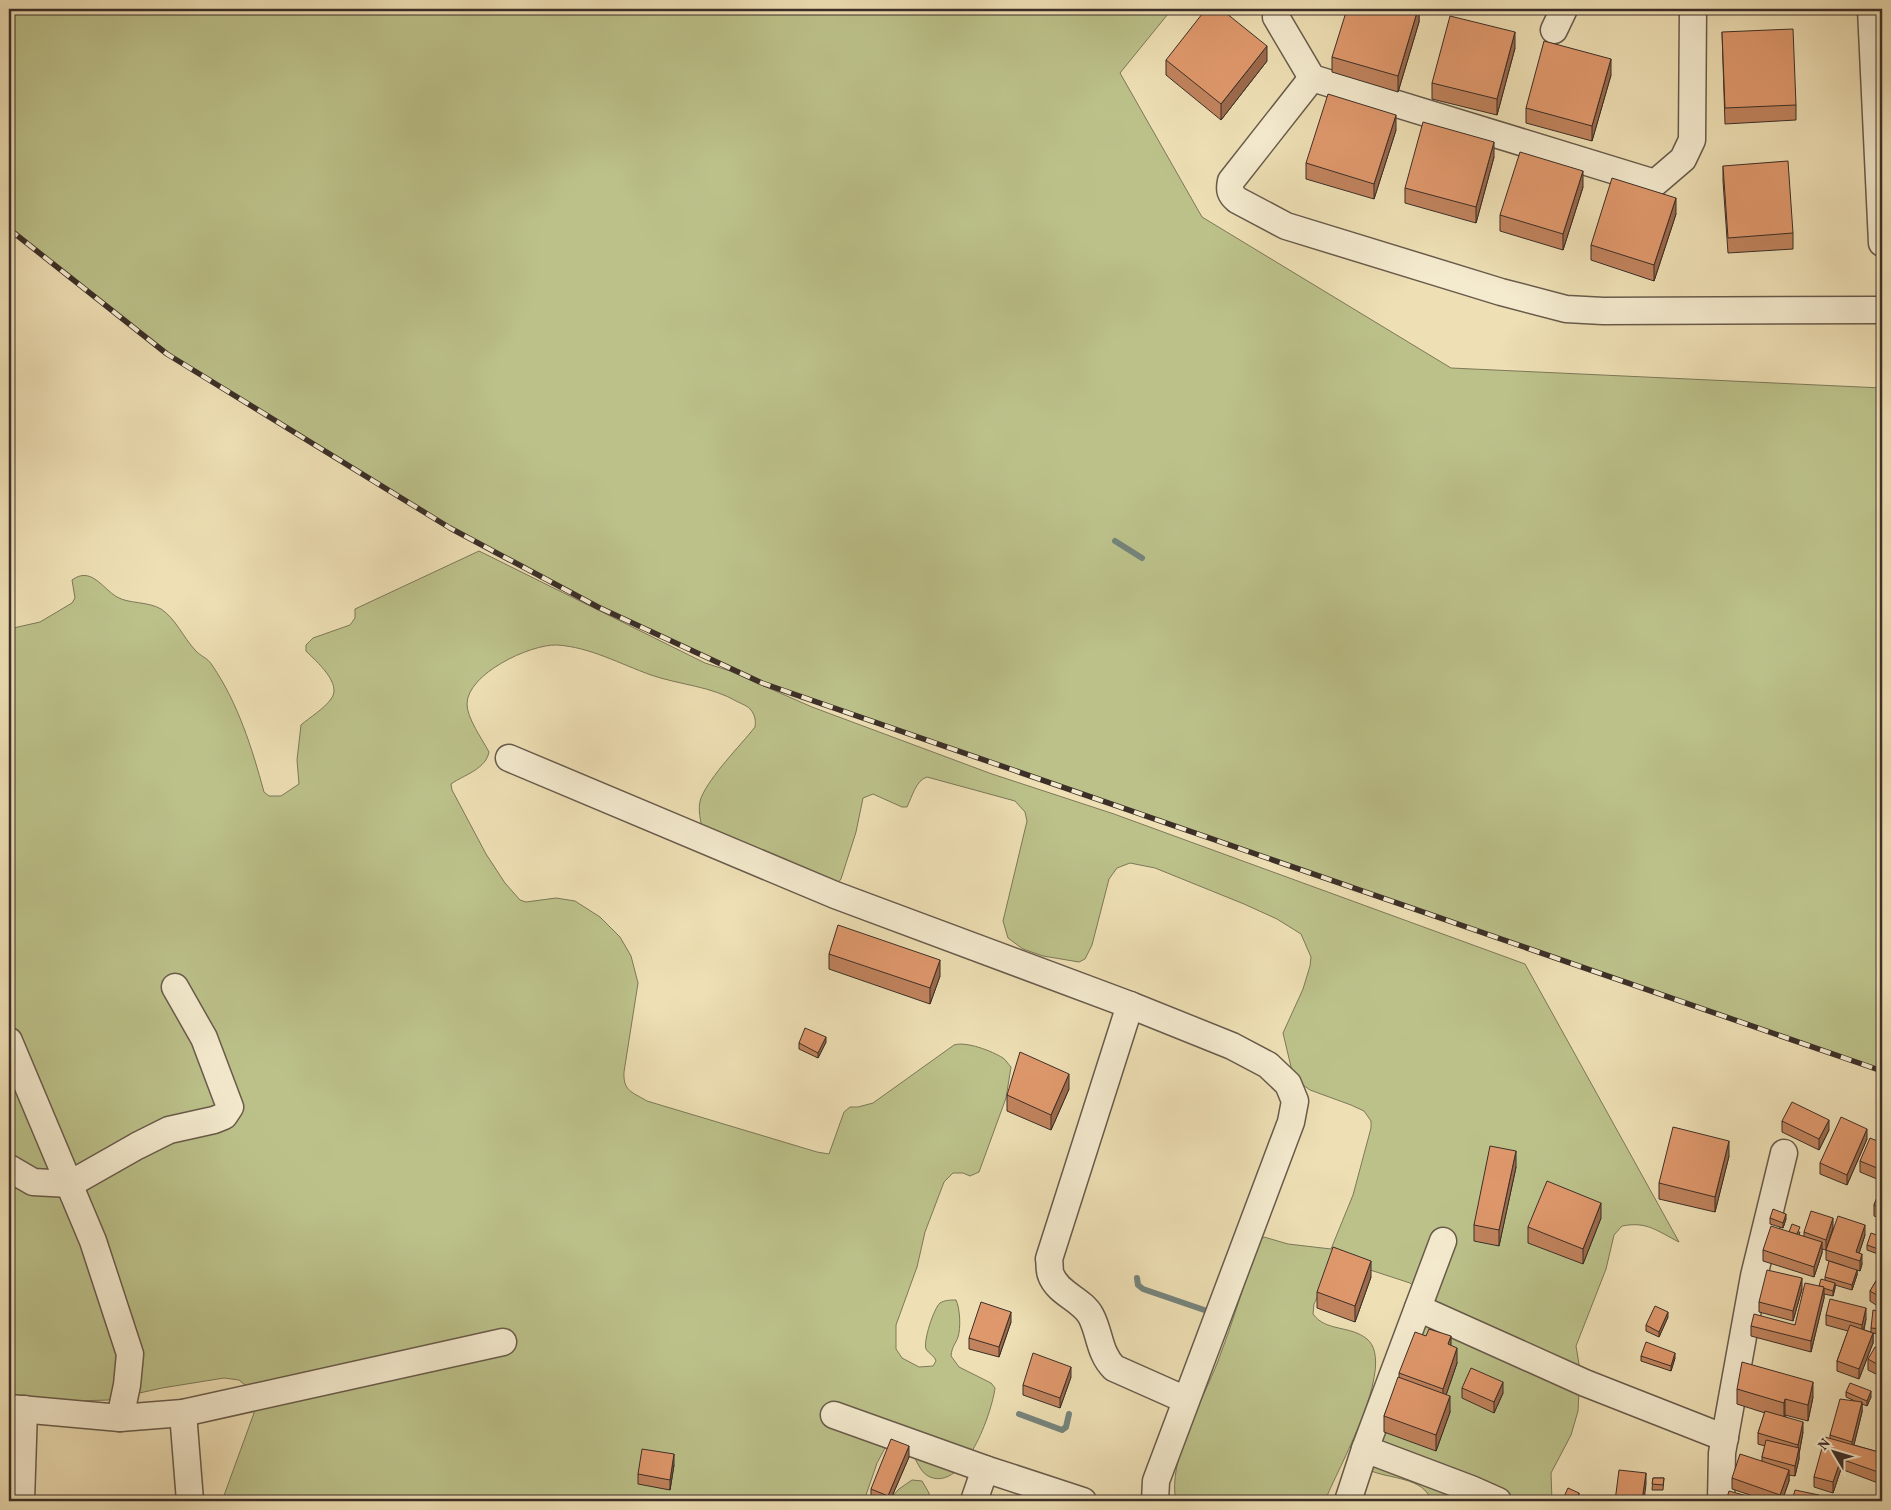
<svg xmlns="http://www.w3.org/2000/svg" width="1891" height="1510" font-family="Vollkorn,serif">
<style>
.green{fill:#bcc18a;stroke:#7c7859}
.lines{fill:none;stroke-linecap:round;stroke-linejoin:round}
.stream{stroke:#75847c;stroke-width:6}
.minor-casing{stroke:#685b4b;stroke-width:29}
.minor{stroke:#f4eace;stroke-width:26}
.rail-casing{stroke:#3c2f28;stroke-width:5.5}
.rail{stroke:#f4eace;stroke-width:4;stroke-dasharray:11;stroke-linecap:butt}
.wall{fill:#c0835d;stroke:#3c2f28}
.shaded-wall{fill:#9c6a4c;stroke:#3c2f28}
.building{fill:#df986c;stroke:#3c2f28}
</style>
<rect width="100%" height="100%" fill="#eedfb4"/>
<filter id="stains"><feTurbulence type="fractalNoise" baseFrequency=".004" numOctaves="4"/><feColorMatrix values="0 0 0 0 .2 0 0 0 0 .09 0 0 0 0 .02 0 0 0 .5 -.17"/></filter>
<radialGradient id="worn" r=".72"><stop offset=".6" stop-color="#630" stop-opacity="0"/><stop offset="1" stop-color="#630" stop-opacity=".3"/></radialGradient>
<g class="green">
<polygon points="9,9 1172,9 1120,73 1202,217 1451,368 1882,388 1882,1071 762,683 598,607 450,528 167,354 9,229"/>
<path d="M479 551 705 663 730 671 812 707 992 774 1114 814 1525 964 1679 1242C1657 1231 1647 1221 1622 1226L1614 1235 1606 1269 1576 1346 1580 1370 1578 1411 1571 1435 1551 1473 1552 1501H1431C1425 1477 1388 1479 1369 1470L1418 1291 1410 1283 1355 1265 1328 1275 1314 1304 1313 1314C1326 1332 1350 1325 1367 1339 1398 1365 1336 1471 1325 1501H1176C1167 1460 1203 1400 1218 1361 1233 1322 1245 1281 1258 1242L1264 1237 1288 1244 1331 1249 1353 1195 1371 1128V1121L1364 1111 1351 1105 1310 1090 1299 1082 1292 1071 1283 1033 1303 989 1310 966 1311 957 1301 934 1277 919 1244 904 1155 868 1130 863 1117 868 1109 879 1092 945 1085 959 1079 962 1043 956 1023 949 1008 938 1003 921 1027 821 1025 812 1015 801 927 777C916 780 912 797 907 807H902L873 794 863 798 856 832 841 879 831 891 703 832C701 822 697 809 701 798 710 776 740 746 755 727 756 721 755 715 751 710 748 706 742 704 738 702 711 686 680 685 651 675 620 664 590 647 557 645 530 644 467 674 467 704 467 718 482 739 489 752 486 768 467 774 454 782L451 784 452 790 486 854 505 883 520 900 526 902 556 898 575 901 600 917 620 937 631 956 638 983 624 1072C623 1091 632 1092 647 1101L817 1152 829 1154 844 1112 850 1107H858L873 1103 954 1045C966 1041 992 1051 1003 1058 1006 1060 1008 1064 1011 1067L1006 1098 979 1172 970 1176 963 1173H953L944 1182 925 1232 917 1267 896 1325V1349L902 1358 919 1367 933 1366 936 1361C934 1355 929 1354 926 1349 923 1341 934 1308 940 1303 945 1300 950 1300 956 1300 960 1308 961 1328 958 1337 955 1345 952 1346 951 1356L959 1367 991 1383 995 1388C992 1412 965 1491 930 1477 912 1469 920 1441 885 1448L877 1463 865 1498 866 1501H222L254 1413 255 1399 251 1390 239 1380 224 1378 162 1388 108 1400 9 1403V629L40 622 72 603 75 598 72 580C91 566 102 588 117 597 129 604 147 601 161 609 176 619 183 637 195 650 200 656 208 658 212 665 238 703 252 748 264 792L269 796H281L299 784 297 760 301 725C310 717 324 709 331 699 343 684 316 661 306 651V645L313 638 350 625 355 618V609Z"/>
<polygon points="912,1480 922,1481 929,1493 930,1501 888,1501 899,1489"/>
</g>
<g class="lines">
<g class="stream">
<polyline points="1115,541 1142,558"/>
<polyline points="1137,1278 1138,1285 1143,1289 1213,1313"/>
<polyline points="1019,1414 1062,1430 1066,1427 1069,1414"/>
</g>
<defs>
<g id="minor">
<polyline points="1871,9 1882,243"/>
<polyline points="1276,17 1312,78 1655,183 1683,159 1692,140 1693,9"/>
<polyline points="1554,30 1564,9"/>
<path d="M1312 78 1231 181C1229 190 1230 194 1237 200L1286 226 1501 292 1566 309 1603 311 1882 310"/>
<polyline points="509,758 835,895 1130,1005 1232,1046 1268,1065 1288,1084 1295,1101 1291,1122 1156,1481 1155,1501"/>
<path d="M1130 1005 1049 1259C1050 1264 1049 1271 1051 1275 1058 1294 1082 1299 1091 1316 1100 1333 1099 1353 1114 1368L1186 1400"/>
<polyline points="9,1041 93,1241 130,1354 127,1385 120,1418"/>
<polyline points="9,1168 33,1182 70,1184 137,1146 169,1130 214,1120 224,1116 230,1107 204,1038 175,987"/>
<polyline points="1418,1308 1585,1383 1725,1438"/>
<polyline points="9,1408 120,1418 183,1413 503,1342"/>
<polyline points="183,1413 190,1501"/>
<polyline points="834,1415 985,1469 1083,1501"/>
<polyline points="1365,1449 1443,1241"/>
<polyline points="21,1501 24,1409"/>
<polyline points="974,1501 985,1469"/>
<polyline points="1348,1501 1365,1449 1471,1489 1498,1501"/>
<polyline points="1721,1501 1722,1453 1754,1276 1784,1153"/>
</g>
</defs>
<use href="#minor" class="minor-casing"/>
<use href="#minor" class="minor"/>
<defs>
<polyline id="rail" points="9,229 167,354 450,528 598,607 762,683 1882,1071"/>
</defs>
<use href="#rail" class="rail-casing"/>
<use href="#rail" class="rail"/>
</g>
<g class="wall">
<polygon points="1419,9 1419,22 1398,92 1332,72 1332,57"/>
<polygon points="1722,32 1796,105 1796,120 1725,124"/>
<polygon points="1515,48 1497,115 1432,99 1432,83"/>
<polygon points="1166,60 1267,61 1221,120 1166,75"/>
<polygon points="1611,75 1592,141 1526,123 1526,108"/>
<polygon points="1396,130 1374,199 1306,179 1306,163"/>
<polygon points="1494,157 1476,223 1405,203 1405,188"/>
<polygon points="1723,166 1793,233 1793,249 1728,253 1723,181"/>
<polygon points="1583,187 1563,250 1500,231 1500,215"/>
<polygon points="1676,214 1654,281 1591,260 1591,245"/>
<polygon points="829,954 940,976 930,1004 829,969"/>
<polygon points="826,1042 818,1058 799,1049 799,1043"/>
<polygon points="1069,1089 1051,1130 1007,1111 1007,1095"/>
<polygon points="1782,1121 1829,1130 1819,1150 1782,1132"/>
<polygon points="1867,1139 1847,1185 1820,1174 1820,1163"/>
<polygon points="1882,1143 1882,1181 1860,1172 1860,1161"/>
<polygon points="1729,1156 1715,1212 1659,1199 1659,1183"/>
<polygon points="1516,1167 1499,1246 1474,1241 1474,1225"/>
<polygon points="1882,1185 1882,1219 1874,1216 1874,1205"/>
<polygon points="1601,1218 1583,1264 1528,1243 1528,1227"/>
<polygon points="1770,1218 1786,1219 1783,1228 1770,1224"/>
<polygon points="1833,1228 1865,1235 1859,1253 1862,1264 1860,1271 1857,1270 1857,1275 1852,1290 1835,1285 1835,1288 1833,1296 1824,1294 1824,1298 1811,1352 1751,1336 1751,1326 1795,1325 1819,1286 1825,1280 1825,1277 1845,1266 1826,1260 1826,1250 1822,1249 1822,1253 1814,1277 1763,1261 1763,1250 1789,1232 1800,1232 1799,1235 1804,1237 1804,1232"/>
<polygon points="1882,1242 1878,1254 1867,1250 1867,1245"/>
<polygon points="1882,1271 1882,1309 1870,1301 1870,1291"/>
<polygon points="1371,1277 1355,1322 1317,1308 1317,1292"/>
<polygon points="1802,1289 1793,1321 1759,1312 1759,1302"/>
<polygon points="1882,1312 1882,1335 1873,1333 1873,1343 1859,1379 1837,1371 1837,1361 1848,1331 1826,1325 1826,1315 1866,1319 1864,1330 1871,1332 1871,1328"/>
<polygon points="1668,1317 1659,1337 1646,1331 1646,1325"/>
<polygon points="1011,1322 999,1357 969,1349 969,1338"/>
<polygon points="1451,1345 1457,1363 1446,1395 1450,1412 1436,1451 1384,1432 1384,1416 1399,1378 1399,1373"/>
<polygon points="1882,1350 1882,1377 1868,1370 1868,1359"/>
<polygon points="1641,1356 1675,1358 1671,1371 1641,1361"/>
<polygon points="1071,1377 1060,1408 1023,1395 1023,1385"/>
<polygon points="1462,1388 1503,1393 1494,1413 1462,1398"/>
<polygon points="1737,1389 1813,1397 1808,1421 1785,1415 1785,1416 1803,1432 1799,1454 1799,1459 1795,1476 1789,1475 1789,1481 1782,1501 1768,1501 1732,1489 1732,1478 1762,1462 1762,1457 1765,1446 1758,1444 1758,1433 1765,1413 1737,1404"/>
<polygon points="1846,1392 1871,1397 1867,1406 1862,1404 1862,1412 1854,1445 1882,1453 1878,1483 1841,1469 1833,1493 1814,1487 1814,1477 1830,1439 1830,1435 1855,1401 1846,1397"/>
<polygon points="909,1457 890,1501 875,1501 871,1499 871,1489"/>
<polygon points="674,1465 670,1490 638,1484 638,1474"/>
<polygon points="1653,1478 1664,1478 1663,1490 1652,1490"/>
</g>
<g class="shaded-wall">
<polygon points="1418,9 1419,9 1419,22 1398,92 1398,76"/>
<polygon points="1515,32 1515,48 1497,115 1497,99"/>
<polygon points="1267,46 1267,61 1221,120 1221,104"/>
<polygon points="1611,59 1611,75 1592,141 1592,126"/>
<polygon points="1396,115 1396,130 1374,199 1374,184"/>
<polygon points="1494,142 1494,157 1476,223 1476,207"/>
<polygon points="1583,171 1583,187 1563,250 1563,234"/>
<polygon points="1676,198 1676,214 1654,281 1654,265"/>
<polygon points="940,960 940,976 930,1004 930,988"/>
<polygon points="826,1037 826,1042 818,1058 818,1053"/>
<polygon points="1069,1074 1069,1089 1051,1130 1051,1115"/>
<polygon points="1829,1120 1829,1130 1819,1150 1819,1139"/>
<polygon points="1867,1129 1867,1139 1847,1185 1847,1175"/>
<polygon points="1729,1141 1729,1156 1715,1212 1715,1197"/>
<polygon points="1516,1151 1516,1167 1499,1246 1499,1230"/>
<polygon points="1601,1203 1601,1218 1583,1264 1583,1249"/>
<polygon points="1786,1214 1786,1219 1783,1228 1783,1223"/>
<polygon points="1833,1218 1833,1228 1826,1250 1826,1240"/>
<polygon points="1865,1225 1865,1235 1857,1260 1856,1252"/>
<polygon points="1882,1237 1882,1242 1878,1254 1878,1249"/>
<polygon points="1822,1242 1822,1253 1814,1277 1814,1267"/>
<polygon points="1862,1254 1862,1264 1860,1271 1860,1261"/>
<polygon points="1371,1261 1371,1277 1355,1322 1355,1306"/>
<polygon points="1857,1270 1857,1275 1852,1290 1852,1285"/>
<polygon points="1802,1278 1802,1289 1793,1321 1793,1311"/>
<polygon points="1835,1283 1835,1288 1833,1296 1833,1291"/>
<polygon points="1824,1287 1824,1298 1811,1352 1811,1341"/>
<polygon points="1866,1308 1866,1319 1862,1336 1862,1325"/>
<polygon points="1011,1312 1011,1322 999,1357 999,1347"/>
<polygon points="1668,1312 1668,1317 1659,1337 1659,1332"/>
<polygon points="1873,1333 1873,1343 1859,1379 1859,1369"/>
<polygon points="1451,1336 1451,1352 1448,1344"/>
<polygon points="1457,1348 1457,1363 1443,1404 1443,1389"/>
<polygon points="1675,1353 1675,1358 1671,1371 1671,1366"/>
<polygon points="1071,1367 1071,1377 1060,1408 1060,1398"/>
<polygon points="1503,1382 1503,1393 1494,1413 1494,1402"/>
<polygon points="1813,1382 1813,1397 1808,1421 1808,1405"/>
<polygon points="1871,1391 1871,1397 1867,1406 1867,1401"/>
<polygon points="1450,1396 1450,1412 1436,1451 1436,1435"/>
<polygon points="1785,1399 1785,1415 1784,1419 1784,1403"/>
<polygon points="1862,1402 1862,1412 1852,1452 1852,1442"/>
<polygon points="1803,1422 1803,1432 1799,1454 1799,1459 1795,1476 1795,1466 1798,1450 1798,1445"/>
<polygon points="909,1446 909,1457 890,1501 888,1501 888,1496"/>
<polygon points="674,1454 674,1465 670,1490 670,1480"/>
<polygon points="1841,1459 1841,1469 1833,1493 1833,1482"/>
<polygon points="1882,1459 1882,1469 1878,1483 1878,1472"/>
<polygon points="1789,1470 1789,1481 1782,1501 1780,1501 1780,1495"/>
<polygon points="1646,1473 1646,1484 1644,1501 1642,1501"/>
<polygon points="1579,1493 1579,1498 1578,1501 1576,1501"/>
</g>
<g class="building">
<polygon points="1206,9 1221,9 1267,46 1221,104 1166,60"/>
<polygon points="1347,9 1418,9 1398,76 1332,57"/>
<polygon points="1450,16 1515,32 1497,99 1432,83"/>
<polygon points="1793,29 1796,105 1725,108 1722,32"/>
<polygon points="1544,41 1611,59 1592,126 1526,108"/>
<polygon points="1328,94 1396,115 1374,184 1306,163"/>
<polygon points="1423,122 1494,142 1476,207 1405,188"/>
<polygon points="1520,152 1583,171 1563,234 1500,215"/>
<polygon points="1788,161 1793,233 1728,238 1723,166"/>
<polygon points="1612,178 1676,198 1654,265 1591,245"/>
<polygon points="838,925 940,960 930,988 829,954"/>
<polygon points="805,1028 826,1037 818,1053 799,1043"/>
<polygon points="1020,1052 1069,1074 1051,1115 1007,1095"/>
<polygon points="1792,1102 1829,1120 1819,1139 1782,1121"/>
<polygon points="1841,1117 1867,1129 1847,1175 1820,1163"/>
<polygon points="1673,1127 1729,1141 1715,1197 1659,1183"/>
<polygon points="1870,1138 1882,1143 1882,1170 1860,1161"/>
<polygon points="1490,1146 1516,1151 1499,1230 1474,1225"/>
<polygon points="1547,1181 1601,1203 1583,1249 1528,1227"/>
<polygon points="1882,1185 1882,1209 1874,1205"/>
<polygon points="1773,1209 1786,1214 1783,1223 1770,1218"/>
<polygon points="1811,1211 1833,1218 1826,1240 1804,1232"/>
<polygon points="1838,1216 1865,1225 1856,1252 1862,1254 1860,1261 1826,1250"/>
<polygon points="1792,1224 1800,1227 1797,1234 1789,1232"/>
<polygon points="1771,1226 1822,1242 1814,1267 1763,1250"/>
<polygon points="1871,1233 1882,1237 1878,1249 1867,1245"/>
<polygon points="1333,1247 1371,1261 1355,1306 1317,1292"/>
<polygon points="1829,1261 1857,1270 1852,1285 1825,1277"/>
<polygon points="1767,1270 1802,1278 1793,1311 1759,1302"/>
<polygon points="1882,1271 1882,1298 1870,1291"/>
<polygon points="1821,1279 1835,1283 1833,1291 1823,1288 1824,1287 1819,1286"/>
<polygon points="1805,1283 1824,1287 1811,1341 1751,1326 1754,1314 1795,1325"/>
<polygon points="1830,1299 1866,1308 1862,1325 1826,1315"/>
<polygon points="981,1302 1011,1312 999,1347 969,1338"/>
<polygon points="1655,1306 1668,1312 1659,1332 1646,1325"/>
<polygon points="1873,1310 1882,1312 1882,1329 1871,1328"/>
<polygon points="1850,1325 1873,1333 1859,1369 1837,1361"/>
<polygon points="1429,1329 1451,1336 1448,1344 1457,1348 1443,1389 1399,1373 1415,1332 1426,1336"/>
<polygon points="1646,1342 1675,1353 1671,1366 1641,1356"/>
<polygon points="1875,1347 1882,1350 1882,1367 1868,1359"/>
<polygon points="1033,1353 1071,1367 1060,1398 1023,1385"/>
<polygon points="1742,1362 1813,1382 1808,1405 1785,1399 1784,1403 1737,1389"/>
<polygon points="1471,1368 1503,1382 1494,1402 1462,1388"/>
<polygon points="1398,1377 1450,1396 1436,1435 1384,1416"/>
<polygon points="1850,1383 1871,1391 1867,1401 1846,1392"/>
<polygon points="1840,1399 1862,1402 1852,1442 1830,1435"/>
<polygon points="1765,1411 1803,1422 1798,1445 1758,1433"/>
<polygon points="1825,1437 1882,1453 1882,1459 1878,1472 1841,1459 1833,1482 1814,1477"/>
<polygon points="891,1439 909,1446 888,1496 871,1489"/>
<polygon points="1766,1440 1799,1448 1795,1466 1762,1457"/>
<polygon points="642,1449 674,1454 670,1480 638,1474"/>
<polygon points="1740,1454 1789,1470 1780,1495 1732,1478"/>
<polygon points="1619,1470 1646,1473 1642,1501 1615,1501"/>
<polygon points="1653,1478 1664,1478 1663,1485 1652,1484"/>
<polygon points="1568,1488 1579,1493 1576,1501 1562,1501"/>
<polygon points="1795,1490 1819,1495 1817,1501 1792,1501"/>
<polygon points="1729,1491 1765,1501 1726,1501"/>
</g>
<rect width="1891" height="1510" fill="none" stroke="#eedfb4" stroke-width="30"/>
<rect x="10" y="10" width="1871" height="1490" fill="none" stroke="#3c2f28" stroke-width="2.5"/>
<rect x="15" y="15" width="1861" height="1480" fill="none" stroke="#3c2f28"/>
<g transform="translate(1834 1452) rotate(308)" stroke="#f4eace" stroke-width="4" paint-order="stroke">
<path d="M0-4L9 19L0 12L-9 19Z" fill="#3c2f28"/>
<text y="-8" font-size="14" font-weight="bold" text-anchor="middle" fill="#3c2f28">N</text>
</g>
<rect width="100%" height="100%" filter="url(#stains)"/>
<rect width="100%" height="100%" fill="url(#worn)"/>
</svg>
